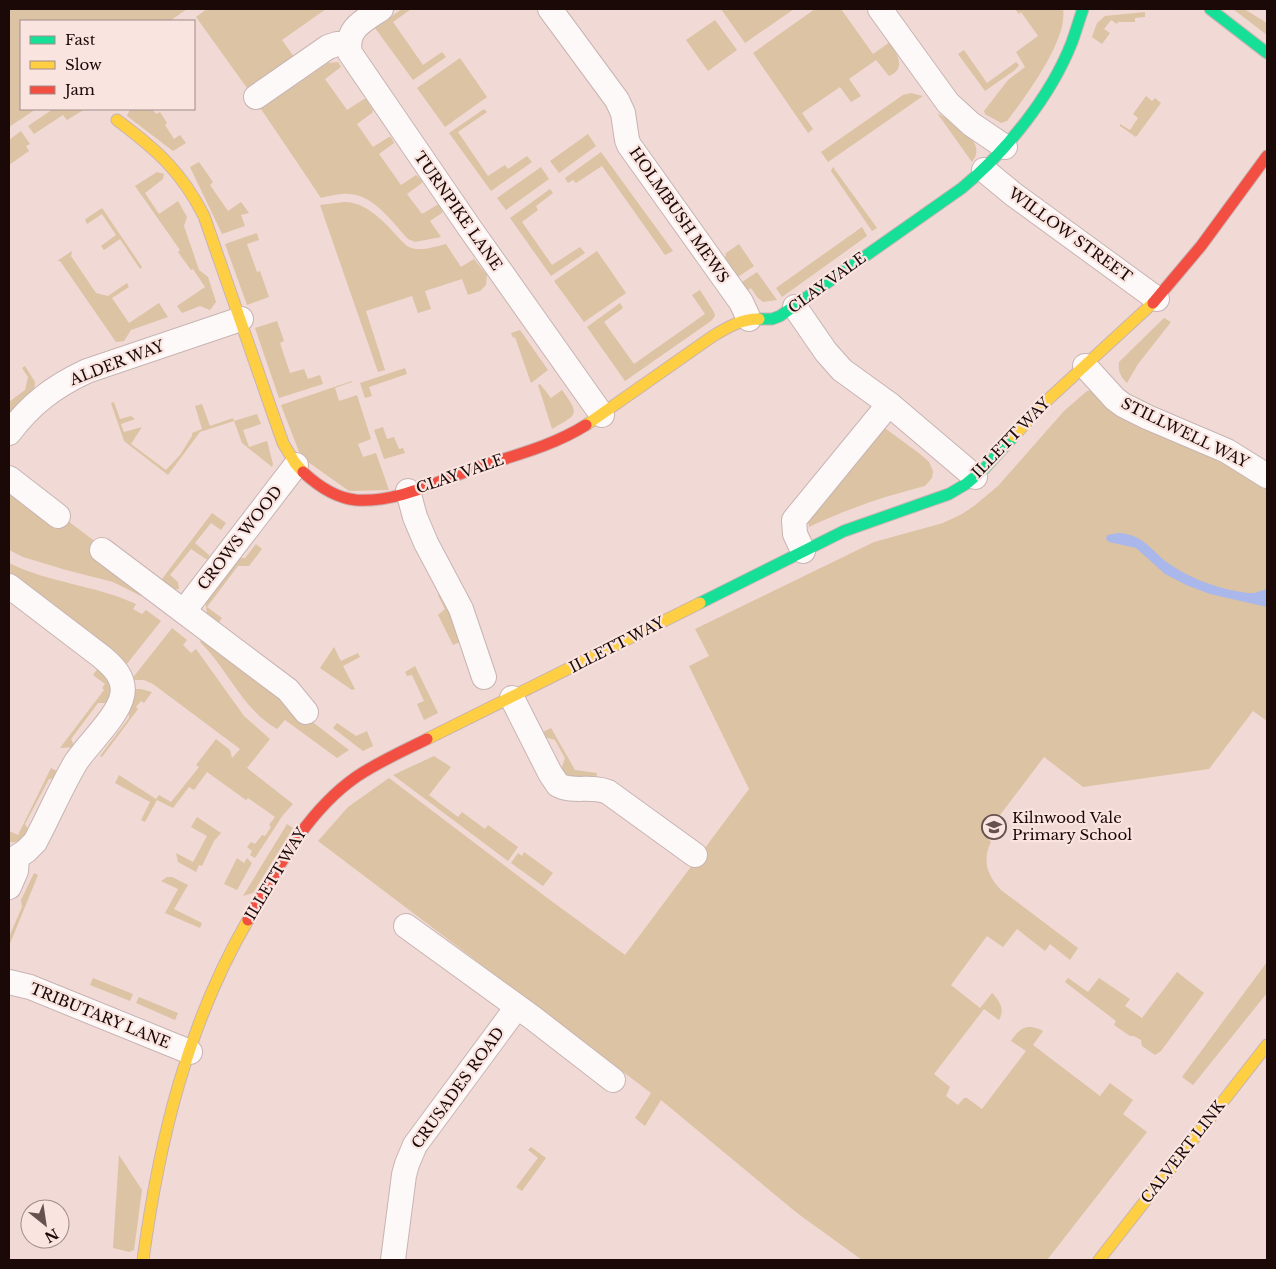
<svg xmlns="http://www.w3.org/2000/svg" width="1276" height="1269" font-family="'Libre Baskerville',serif">
<style>
.green{fill:#dbc3a3}
.water{fill:#aab7ea}
.lines{fill:none;stroke-linecap:round;stroke-linejoin:round}
.street-casing{stroke:#c8b4b2;stroke-width:26}
.fast-casing{stroke:#c8b4b2;stroke-width:13}
.slow-casing{stroke:#c8b4b2;stroke-width:13}
.jam-casing{stroke:#c8b4b2;stroke-width:13}
.street{stroke:#fdf9f9;stroke-width:24}
.fast{stroke:#16e098;stroke-width:11}
.slow{stroke:#ffcf43;stroke-width:11}
.jam{stroke:#f24e42;stroke-width:11}
.labels{text-anchor:middle;stroke-width:4.5;stroke-linejoin:round;paint-order:stroke}
.street-label{font-size:15px;fill:#1a0907;stroke:#fae4e0}
.poi-label{font-size:15px;fill:#1a0907;stroke:#fae4e0;text-anchor:start}
</style>
<rect width="100%" height="100%" fill="#f1d9d6"/>
<g class="green">
<polygon points="9,9 187,9 170,21 21,21 21,109 36,109 9,127"/>
<path d="M207 9H326L282 40 294 57 250 88 264 107 328 63 338 62 341 67 325 79 347 110 364 99H366L373 110 372 113 357 124 373 147 389 137H391L394 143 379 154 401 185 416 175 422 180V183L407 194 422 214 437 205H440L443 209 442 213 430 221 441 237 415 242 408 239C392 222 374 195 349 194 340 193 330 196 321 198L247 88 196 17Z"/>
<polygon points="402,9 411,9 393,22 423,65 442,52 446,57 413,80 375,28"/>
<polygon points="721,9 794,9 745,43"/>
<path d="M815 9H841L873 54 890 42C897 54 907 69 889 76L876 60 849 79 861 96 851 102 840 87 802 113 813 129 808 133 753 53Z"/>
<path d="M1015 9H1063C1068 39 1028 93 1010 117L1007 121 1001 123 985 114 984 111 1008 80 1025 67 1016 52 1038 36 1021 12 1019 14Z"/>
<polygon points="1233,9 1244,9 1267,23 1267,35"/>
<polygon points="1145,12 1145,17 1135,18 1135,22 1118,22 1117,24 1111,20 1104,29 1110,33 1102,44 1092,37 1097,23 1105,16"/>
<polygon points="715,20 737,50 708,71 686,40"/>
<polygon points="964,50 987,83 1016,62 1019,65 1015,70 985,91 958,54"/>
<polygon points="460,58 487,97 445,127 417,88"/>
<polygon points="911,93 923,96 828,162 821,152 903,95"/>
<polygon points="1146,96 1152,101 1155,98 1161,103 1136,137 1120,126 1120,124 1130,130 1138,118 1133,114"/>
<polygon points="53,109 85,109 67,120 63,115 34,134 28,126"/>
<polygon points="130,109 152,109 156,114 160,112 167,123 165,125 174,139 180,135 186,143 173,151 127,116"/>
<polygon points="484,109 487,112 458,132 488,176 505,165 508,169 527,156 532,162 491,191 449,133"/>
<path d="M937 113C951 121 990 142 972 162Z"/>
<polygon points="21,131 30,144 26,146 29,151 9,165 9,140"/>
<polygon points="588,134 596,146 559,173 550,161"/>
<polygon points="601,152 673,251 665,255 602,166 576,183 573,180 568,183 565,178"/>
<polygon points="199,162 213,182 210,185 228,211 241,202 249,213 241,215 245,226 222,234 190,167"/>
<polygon points="541,167 549,179 506,210 497,198"/>
<polygon points="833,167 877,228 872,231 831,171"/>
<polygon points="157,172 164,174 163,179 145,193 159,214 178,201 187,217 184,226 199,270 208,277 216,302 210,310 200,306 182,313 177,306 205,287 193,269 191,270 178,252 180,250 135,186"/>
<polygon points="550,189 553,193 536,206 538,210 522,222 552,265 580,247 585,253 551,276 510,218"/>
<path d="M344 202C371 202 389 229 407 246 419 253 433 247 446 244L461 267 474 259 487 275 486 285 480 291 468 295 462 279 425 291 431 309 418 313 412 296 366 311 385 370 378 372 320 205Z"/>
<polygon points="102,208 142,267 140,269 120,239 104,250 101,246 116,235 102,214 87,224 85,220 87,218"/>
<polygon points="862,227 867,236 782,297 776,288"/>
<polygon points="257,233 259,240 247,244 257,272 260,271 269,297 247,305 225,244"/>
<polygon points="739,244 754,266 735,279 725,259 726,253"/>
<polygon points="72,251 71,256 96,293 108,296 127,283 129,287 112,298 129,323 159,303 168,317 131,330 124,341 116,342 60,261 57,261"/>
<polygon points="597,251 626,293 584,322 554,281"/>
<polygon points="757,272 777,300 763,302 757,297 751,288 745,292 739,284"/>
<polygon points="700,290 714,312 715,316 711,321 625,381 587,327 620,303 623,308 604,322 634,364 705,314 692,295"/>
<path d="M1164 318 1171 322 1138 364 1127 383C1120 376 1118 371 1119 362Z"/>
<polygon points="277,321 284,341 280,343 290,373 304,369 308,379 320,375 323,384 279,398 255,328"/>
<polygon points="520,330 548,370 531,383 515,337 513,338 511,333"/>
<polygon points="25,366 35,382 34,391 9,417 9,402 25,390 28,377 22,368"/>
<polygon points="405,368 407,374 369,387 372,396 365,398 360,383"/>
<polygon points="352,381 352,382 335,388 339,401 357,395 371,439 358,444 363,457 376,453 389,490 349,491 301,457 281,405"/>
<path d="M540 384 551 398 562 390C580 415 578 414 552 429L538 385Z"/>
<path d="M1091 390 1187 441 1253 478 1267 489V721L1253 711 1209 769 1083 787 1044 757 985 835 991 842C982 861 987 875 1001 890L1078 948 1070 960 1050 944 1045 951 1017 929 1003 947 987 936 951 985 980 1008 992 993C1000 1001 1005 1009 999 1020L984 1009 934 1074 950 1087 946 1096 958 1105 964 1098H967L982 1109 1026 1051 1011 1041C1020 1027 1028 1023 1043 1031L1033 1045 1100 1096 1110 1083 1133 1100 1123 1114 1147 1132 1047 1260H862L797 1213 661 1100 645 1126 635 1118 651 1093 318 841 348 807 389 778 546 897 625 955 749 789 689 666 709 656 695 629 874 542 943 523 962 514 974 506 998 486 1064 411 1087 391Z"/>
<polygon points="114,402 120,419 131,416 135,419 121,424 124,432 142,427 131,444 166,470 180,455 192,436 192,433 202,429 195,406 202,404 210,426 233,418 234,421 257,414 261,424 243,430 249,447 267,441 273,464 272,467 242,443 234,421 200,432 168,475 124,441 111,403"/>
<path d="M882 426 920 454 929 462 933 471 932 478 925 486C885 496 847 509 809 527L808 521Z"/>
<polygon points="383,427 387,439 394,437 399,449 403,448 405,453 384,459 374,430"/>
<polygon points="9,491 64,518 97,543 90,553 143,593 141,596 113,582 66,570 23,557 9,550"/>
<polygon points="212,513 226,523 221,530 211,523 195,543 209,555 211,559 206,559 191,549 170,575 178,582 179,589 173,589 159,583"/>
<polygon points="256,544 262,549 249,566 238,566 207,607 222,618 217,625 207,614 205,598 234,558 245,558"/>
<path d="M9 563C49 583 95 585 136 604L133 609 142 614 146 610 161 621 126 665 9 576Z"/>
<polygon points="443,591 464,640 453,645 438,615 445,609 438,595"/>
<polygon points="172,628 187,640 183,645 191,653 196,649 244,716 270,739 247,768 293,804 283,815 255,858 250,855 252,851 247,847 251,842 255,844 262,835 265,836 271,827 269,825 275,817 248,798 246,800 207,772 194,790 189,787 173,808 157,800 145,822 141,820 150,802 115,783 119,775 156,799 159,795 171,802 199,767 196,765 216,739 230,750 232,758 240,749 153,684 144,680 131,680"/>
<path d="M204 639 349 750 337 758 285 720 277 729C242 709 228 669 200 642Z"/>
<polygon points="334,647 341,661 358,653 360,657 343,666 355,689 352,690 320,668"/>
<polygon points="415,666 438,713 424,720 417,704 424,701 412,675 407,676 405,672"/>
<polygon points="99,667 113,687 107,703 98,703 71,739 75,747 60,748 104,690 102,688 105,684 93,675"/>
<polygon points="131,689 141,689 152,692 144,703 141,701 136,707 138,709 102,757 100,756 129,718 128,705"/>
<polygon points="337,723 356,736 367,731 373,746 363,751 333,728"/>
<path d="M551 728 575 770 597 773 596 778C583 779 570 782 561 770L565 758 555 740 544 737 541 733Z"/>
<polygon points="434,756 451,767 429,795 458,817 462,812 485,829 488,825 518,847 508,861 393,775"/>
<path d="M51 768 61 773 58 778 49 779 25 824 30 832C25 839 18 843 9 842V831L18 835Z"/>
<polygon points="197,817 221,833 214,841 202,866 199,865 196,872 178,862 176,853 193,862 207,836 191,827"/>
<polygon points="287,824 293,828 253,893 243,896"/>
<polygon points="524,852 553,873 543,886 511,863 518,853 522,856"/>
<polygon points="237,858 244,863 247,858 252,863 237,890 224,884"/>
<polygon points="34,873 38,875 9,946 9,937 22,907 21,900"/>
<polygon points="167,877 172,877 188,885 174,909 202,923 200,928 165,913 178,889 161,881"/>
<polygon points="1267,962 1267,993 1193,1085 1182,1077"/>
<polygon points="1177,972 1204,993 1161,1051 1155,1055 1142,1046 1141,1040 1134,1036 1130,1036 1114,1025 1116,1021 1065,982 1068,978 1088,992 1099,978 1130,999 1125,1006 1142,1018"/>
<polygon points="93,978 133,994 130,1001 90,985"/>
<polygon points="139,997 178,1013 175,1020 136,1003"/>
<polygon points="531,1147 546,1158 522,1191 516,1187 538,1158 528,1150"/>
<polygon points="119,1155 142,1190 134,1250 129,1252 113,1248"/>
</g>
<path class="water" d="M1119 533C1146 535 1151 552 1171 565 1193 580 1222 590 1248 593H1254L1267 589V607L1210 594 1186 585 1165 574 1136 548 1109 542 1106 539 1107 535Z"/>
<g class="lines">
<defs>
<g id="street">
<path d="M381 9C363 21 345 29 350 53L469 227 602 415"/>
<polyline points="550,9 617,100 623,113 627,140 629,145 741,302 749,319"/>
<polyline points="880,9 948,103 971,124 1005,147"/>
<polyline points="256,97 328,47 337,44 349,45"/>
<polyline points="984,170 1013,194 1157,299"/>
<polyline points="795,307 826,352 842,370 889,404 975,477"/>
<polyline points="1085,366 1115,399 1123,405 1147,417 1227,451 1267,476"/>
<path d="M9 433C31 404 53 387 87 371L241 319"/>
<polyline points="9,478 58,516"/>
<polyline points="408,491 415,517 426,543 461,609 484,677"/>
<polyline points="102,550 288,690 306,712"/>
<polyline points="803,551 795,534 794,520 889,404"/>
<path d="M9 586 102 657C114 667 126 679 122 696 118 716 88 744 76 762 61 787 49 816 35 842L26 851 17 857 16 871 9 887"/>
<polyline points="184,611 296,465"/>
<path d="M512 698 550 773 558 785C573 793 592 785 608 792L695 855"/>
<polyline points="406,926 533,1018 613,1080"/>
<polyline points="9,982 30,987 190,1052"/>
<polyline points="393,1260 404,1175 407,1164 415,1145 517,1007"/>
</g>
<g id="fast">
<polyline points="1210,9 1267,53"/>
<path d="M759 319H772L780 316 962 188C1006 152 1051 96 1072 42 1076 31 1079 20 1083 9"/>
<polyline points="700,603 844,531 949,494 966,484 984,469 1014,436"/>
</g>
<g id="slow">
<path d="M117 120C157 150 181 171 204 216L283 443 295 463 303 472"/>
<path d="M586 425 713 336C728 327 741 319 759 319"/>
<polyline points="1014,436 1042,405 1153,303"/>
<polyline points="427,739 700,603"/>
<path d="M143 1260C159 1141 187 1025 248 920"/>
<polyline points="1099,1260 1267,1045"/>
</g>
<g id="jam">
<polyline points="1153,303 1201,246 1267,156"/>
<path d="M303 472C318 486 336 498 356 500 396 503 436 482 473 469 511 456 551 447 586 425"/>
<path d="M248 920C277 869 306 812 356 777 378 762 403 751 427 739"/>
</g>
</defs>
<use href="#street" class="street-casing"/>
<use href="#fast" class="fast-casing"/>
<use href="#slow" class="slow-casing"/>
<use href="#jam" class="jam-casing"/>
<use href="#street" class="street"/>
<use href="#fast" class="fast"/>
<use href="#slow" class="slow"/>
<use href="#jam" class="jam"/>
</g>
<defs>
<symbol id="school-ring" viewBox="-11 -11 22 22"><circle r="9.5" fill="#fae4e0" stroke="#65524f" stroke-width="1.5"/><path d="M0-5L7-2L0 1L-7-2ZM-4 1L0 2.5L4 1V4Q0 6-4 4Z" fill="#65524f"/></symbol>
</defs>
<g fill-rule="evenodd">
<use href="#school-ring" x="980" y="813" width="28" height="28"/>
</g>
<g class="labels">
<g class="street-label">
<text transform="translate(458 211) rotate(55)" y="5">TURNPIKE LANE</text>
<text transform="translate(679 215) rotate(55)" y="5">HOLMBUSH MEWS</text>
<text transform="translate(1070 235) rotate(36)" y="5">WILLOW STREET</text>
<text transform="translate(827 283) rotate(-36)" y="5">CLAY VALE</text>
<text transform="translate(117 363) rotate(-21)" y="5">ALDER WAY</text>
<text transform="translate(1185 433) rotate(26)" y="5">STILLWELL WAY</text>
<text transform="translate(1011 438) rotate(-46)" y="5">ILLETT WAY</text>
<text transform="translate(460 474) rotate(-19)" y="5">CLAY VALE</text>
<text transform="translate(240 538) rotate(-52)" y="5">CROWS WOOD</text>
<text transform="translate(617 645) rotate(-27)" y="5">ILLETT WAY</text>
<text transform="translate(276 874) rotate(-59)" y="5">ILLETT WAY</text>
<text transform="translate(100 1016) rotate(22)" y="5">TRIBUTARY LANE</text>
<text transform="translate(458 1088) rotate(-54)" y="5">CRUSADES ROAD</text>
<text transform="translate(1183 1152) rotate(-52)" y="5">CALVERT LINK</text>
</g>
<g class="poi-label">
<text x="1012" y="823">Kilnwood Vale<tspan x="1012" dy="17">Primary School</tspan></text>
</g>
</g>
<rect width="1276" height="1269" fill="none" stroke="#1a0907" stroke-width="20"/>
<rect x="20" y="20" width="175" height="90" fill="#fae4e0" stroke="#a08c89"/>
<rect x="30" y="36" width="25" height="8" fill="#16e098" stroke="#a08c89"/>
<text x="65" y="45" font-size="15" fill="#1a0907">Fast</text>
<rect x="30" y="61" width="25" height="8" fill="#ffcf43" stroke="#a08c89"/>
<text x="65" y="70" font-size="15" fill="#1a0907">Slow</text>
<rect x="30" y="86" width="25" height="8" fill="#f24e42" stroke="#a08c89"/>
<text x="65" y="95" font-size="15" fill="#1a0907">Jam</text>
<g transform="translate(45 1224) rotate(150)"><circle r="24" fill="#fae4e0" stroke="#a08c89"/>
<path d="M0-4L9 19L0 12L-9 19Z" fill="#65524f"/>
<text y="-8" font-size="14" font-weight="bold" text-anchor="middle" fill="#1a0907">N</text>
</g>
</svg>
